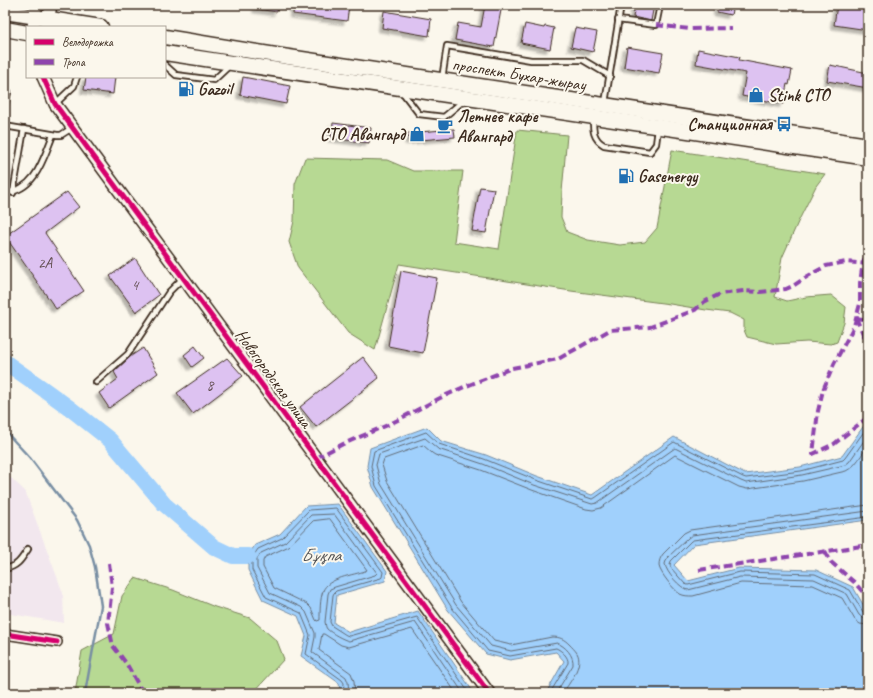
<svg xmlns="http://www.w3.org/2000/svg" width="873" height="698" font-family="Caveat,sans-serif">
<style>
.built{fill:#f2e7ee}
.green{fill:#b7d993;stroke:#798258}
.water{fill:#a0d0fc;stroke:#788ea3}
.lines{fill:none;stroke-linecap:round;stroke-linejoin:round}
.shore{stroke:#636c77;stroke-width:1}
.stream{stroke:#788ea3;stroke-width:2.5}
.river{stroke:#a0d0fc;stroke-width:16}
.building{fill:#ddc2f1;stroke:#3b2a1e;filter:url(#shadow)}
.service-casing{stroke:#3b2a1e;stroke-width:8}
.minor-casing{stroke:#3b2a1e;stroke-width:12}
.tertiary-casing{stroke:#3b2a1e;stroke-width:14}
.primary-casing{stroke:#3b2a1e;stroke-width:17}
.service{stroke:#fbf7ec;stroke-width:4.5}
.minor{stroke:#fbf7ec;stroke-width:9}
.tertiary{stroke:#fbf7ec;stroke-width:11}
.primary{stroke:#fbf7ec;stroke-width:14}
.quiet{stroke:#8e44ad;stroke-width:4;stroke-dasharray:8 4;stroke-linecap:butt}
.cycleway-casing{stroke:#fbf7ec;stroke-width:8}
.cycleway{stroke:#d6006c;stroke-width:5}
.labels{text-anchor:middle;stroke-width:4;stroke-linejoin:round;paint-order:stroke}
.number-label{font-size:15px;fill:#645053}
.street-label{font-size:17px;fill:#3b2a1e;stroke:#fbf7ec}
.poi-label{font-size:17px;font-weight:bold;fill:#3b2a1e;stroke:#fbf7ec;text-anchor:start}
.water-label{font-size:18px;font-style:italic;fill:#545456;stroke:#fbf7ec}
</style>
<defs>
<filter id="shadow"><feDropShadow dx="-3.5" dy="3.5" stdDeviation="1" flood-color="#0004"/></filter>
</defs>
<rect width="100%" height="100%" fill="#fbf7ec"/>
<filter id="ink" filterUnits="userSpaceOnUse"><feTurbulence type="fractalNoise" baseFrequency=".025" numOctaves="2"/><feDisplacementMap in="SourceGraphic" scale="8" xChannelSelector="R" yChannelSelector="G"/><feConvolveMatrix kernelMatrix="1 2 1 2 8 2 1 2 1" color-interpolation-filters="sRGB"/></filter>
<g filter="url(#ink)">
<polygon class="built" points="5,476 11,478 25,491 63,593 64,623 5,613"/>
<g class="green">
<polygon points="517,130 567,135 562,192 561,217 567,232 588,240 620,245 645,242 657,228 672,150 825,174 816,186 799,220 782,258 775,297 787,301 806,297 831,295 846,307 844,323 837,342 831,344 807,342 776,344 747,337 744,330 744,320 730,313 706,310 670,304 571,291 399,264 375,350 348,333 298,268 289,242 294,221 295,184 305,158 387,160 413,171 463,171 454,242 499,249"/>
<polygon points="135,578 173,590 215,607 250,618 277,641 284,659 253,693 75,693 82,651 114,634 122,596"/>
</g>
<g class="water">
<polygon points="868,420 868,520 694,544 674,565 688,581 739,568 816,570 853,587 868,613 868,693 546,693 564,661 556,652 510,660 486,654 448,610 373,487 367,466 370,448 427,427 441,441 486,455 537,476 592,495 674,437 745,474 800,467 842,456"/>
<polygon points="338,504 387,571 385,581 337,595 334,623 349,632 418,611 474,693 340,693 339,683 301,656 306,636 298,616 263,600 248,570 248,556 255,545 280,534 306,506"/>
</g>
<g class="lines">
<g class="shore">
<path d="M868 505 690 530 684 533 663 554C660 558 659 561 659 566 660 573 674 590 680 594 684 596 688 596 693 596L741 583 813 585 842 598 855 620 860 624 868 625"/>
<path d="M868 511 692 535 688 538 667 558 665 564C666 572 680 588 688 590L740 577 814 579 847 594 859 615 863 618 868 619"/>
<polyline points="868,517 693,540 691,541 671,561 670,565 671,568 685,584 688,585 740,572 815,574 850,590 863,612 865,614 868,614"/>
<path d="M330 519 367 570 365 571C354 575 327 578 323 591 320 599 320 611 320 620L317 621 316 620 311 608 307 604 274 588 263 567V561L265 557 289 546 313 521Z"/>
<polyline points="343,693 344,683 342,680 306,654 310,635 301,613 266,597 252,570 252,558 258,549 282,538 309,510 336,508 383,572 382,577 381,578 336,591 334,593 333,595 330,622 332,626 346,635 349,636 417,617 469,693"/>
<path d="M349 693 348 682 346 677 312 652 315 637V633L306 612 301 607 270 593 257 568V559L261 553 285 542 311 515 334 514 377 573 375 575 335 587 330 589 328 594 325 622C326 625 325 626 327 629 331 633 344 640 349 641L415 622 463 693"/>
<polyline points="355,693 354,681 351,673 319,650 322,634 324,634 341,645 349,647 412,629 456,693"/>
<path d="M550 693 568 663C569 657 561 650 556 648L510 656 488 651 452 608 376 486 371 466 374 451 426 432 439 444 484 459 536 480 592 499 595 498 674 442 743 477 746 478 801 471 843 460 845 458 868 426"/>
<path d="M556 693 573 665C574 655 565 646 557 643L511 651 491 646 456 605 381 484 376 465 379 454 425 438 438 449 483 464 534 485 592 504 597 503 675 448 741 481 746 483 802 475 845 465 849 462 868 435"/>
<path d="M563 693C569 683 584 665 577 653 575 650 572 647 569 644 564 639 560 637 552 637L511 645 494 641 461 602 387 481 382 465 384 459 423 445 432 453 435 455 481 470 532 490 586 509 593 510 601 508 675 455 739 487 747 489 803 481 846 471C856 466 862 454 868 445"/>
</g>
<polyline class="stream" points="5,431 30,458 77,520 89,545 95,567 101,606 85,693"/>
<polyline class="river" points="5,362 42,388 71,409 110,440 164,504 214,547 233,556 248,556"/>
</g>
<g class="building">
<polygon points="257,5 278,5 277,12 256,9"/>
<polygon points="294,5 349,5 347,21 293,14"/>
<polygon points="485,5 502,5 494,47 455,40 458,23 481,27"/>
<polygon points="635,5 654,5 651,21 633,17"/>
<polygon points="718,5 733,5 731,15 717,12"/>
<polygon points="837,5 868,5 868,30 834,25"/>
<polygon points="384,11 431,19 429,36 382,28"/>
<polygon points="525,24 544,28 545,26 554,28 550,49 521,43"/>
<polygon points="575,28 597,32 593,52 571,47"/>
<polygon points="627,47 663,53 659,73 624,67"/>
<polygon points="698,49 740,57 739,60 792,70 789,85 787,84 783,104 742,96 746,73 696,64"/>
<polygon points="830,65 868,73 868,88 827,81"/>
<polygon points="86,77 115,77 113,94 84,90"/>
<polygon points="243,77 290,86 286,104 240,95"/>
<polygon points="333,123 371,128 369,143 331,138"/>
<polygon points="454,129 455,137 409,141 408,133"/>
<polygon points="480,187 494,189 486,233 472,231"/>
<polygon points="67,192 79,207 45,233 84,291 56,309 5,236"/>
<polygon points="135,258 159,295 136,312 110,276"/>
<polygon points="401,271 437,278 423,353 388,346"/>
<polygon points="195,346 204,358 192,367 184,355"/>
<polygon points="143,348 158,373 109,408 99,393 118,379 114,372 131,356"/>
<polygon points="363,357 379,378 316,427 300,407"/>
<polygon points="227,358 243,376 193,414 177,393"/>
</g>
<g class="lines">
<defs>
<g id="service">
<polyline points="618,20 656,25 660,5"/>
<polyline points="165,65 176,75 214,80 230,65"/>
<polyline points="442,79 447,46 531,60 583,60 610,76"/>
<polyline points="403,93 419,114 444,117 463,101"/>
<polyline points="56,103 74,86 77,77"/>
<polyline points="605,103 621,5"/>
<polyline points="5,105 8,92"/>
<path d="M593 119C593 130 593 139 604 145L650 152 656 144 658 129"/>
<polyline points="5,126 57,135 61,135 72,128"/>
<path d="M5 193C36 190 43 159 53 135"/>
<polyline points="13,193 24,129"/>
<polyline points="96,382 128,354 169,292 183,278"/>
<path d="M5 569C18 566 21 560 28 549"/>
</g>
<polyline id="minor" points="5,634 57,642"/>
<g id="tertiary">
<polyline points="33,27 36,5"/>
<polyline points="47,27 51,5"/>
<polyline points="43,77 55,104 489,693"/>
</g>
<g id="primary">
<polyline points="5,12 101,27"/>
<polyline points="5,29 27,33"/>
<polyline points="165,37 282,56 868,145"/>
<polyline points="165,53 868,158"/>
</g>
</defs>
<use href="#service" class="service-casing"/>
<use href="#minor" class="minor-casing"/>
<use href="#tertiary" class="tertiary-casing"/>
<use href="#primary" class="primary-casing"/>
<use href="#service" class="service"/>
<use href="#minor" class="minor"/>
<use href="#tertiary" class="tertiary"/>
<use href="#primary" class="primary"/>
<g class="quiet">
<polyline points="656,25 689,29 731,28"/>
<polyline points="868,246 862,269 860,283 860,304 854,326 834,364 823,390 818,411 813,454 834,444 868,417"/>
<polyline points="856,318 864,336 868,341"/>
<polyline points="856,318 868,320"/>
<polyline points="316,458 343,444 390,424 440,398 464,387 512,368 558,359 610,330 650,327 695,310 704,302 720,294 744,291 760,292 786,289 793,286 808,276 826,266 846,262 868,264"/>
<polyline points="825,551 831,562 854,582 868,598"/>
<polyline points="109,563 112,587 108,623 113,646 126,663 143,693"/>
<polyline points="699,570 868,545"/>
</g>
<defs>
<g id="cycleway">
<polyline points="43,77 55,104 489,693"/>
<polyline points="5,634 57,642"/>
</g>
</defs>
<use href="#cycleway" class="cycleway-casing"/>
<use href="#cycleway" class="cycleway"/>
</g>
</g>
<defs>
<symbol id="fuel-bare" viewBox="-9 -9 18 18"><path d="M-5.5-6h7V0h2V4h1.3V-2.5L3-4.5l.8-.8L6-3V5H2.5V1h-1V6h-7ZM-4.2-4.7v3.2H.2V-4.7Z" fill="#1f6fb2" stroke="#fbf7ec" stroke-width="2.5" paint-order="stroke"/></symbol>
<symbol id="shop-bare" viewBox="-9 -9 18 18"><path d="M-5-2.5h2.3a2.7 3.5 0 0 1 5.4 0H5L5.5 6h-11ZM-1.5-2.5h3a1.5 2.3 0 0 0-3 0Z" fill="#1f6fb2" stroke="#fbf7ec" stroke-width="2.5" paint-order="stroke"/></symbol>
<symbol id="bus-bare" viewBox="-9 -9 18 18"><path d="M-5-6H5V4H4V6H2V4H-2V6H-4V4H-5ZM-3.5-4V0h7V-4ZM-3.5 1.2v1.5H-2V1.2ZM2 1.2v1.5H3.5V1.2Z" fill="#1f6fb2" stroke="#fbf7ec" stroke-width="2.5" paint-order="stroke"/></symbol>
<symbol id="cafe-bare" viewBox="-9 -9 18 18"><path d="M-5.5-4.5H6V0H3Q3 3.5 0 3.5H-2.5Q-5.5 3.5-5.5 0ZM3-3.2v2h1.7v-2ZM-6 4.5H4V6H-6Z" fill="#1f6fb2" stroke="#fbf7ec" stroke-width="2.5" paint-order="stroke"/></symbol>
</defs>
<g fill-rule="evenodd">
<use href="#fuel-bare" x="175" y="78" width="22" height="22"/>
<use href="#shop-bare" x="745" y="84" width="22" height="22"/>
<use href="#bus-bare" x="773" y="113" width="22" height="22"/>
<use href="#cafe-bare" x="434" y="115" width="22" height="22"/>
<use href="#shop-bare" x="406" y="123" width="22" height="22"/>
<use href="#fuel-bare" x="615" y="165" width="22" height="22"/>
</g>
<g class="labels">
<g class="number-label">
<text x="45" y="268">2А</text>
<text x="135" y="290">4</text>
<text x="210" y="390">8</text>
</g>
<g class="street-label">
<text transform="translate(519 74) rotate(9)" y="6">проспект Бухар-жырау</text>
<text transform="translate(274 378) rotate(54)" y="6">Новогородская улица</text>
</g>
<g class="poi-label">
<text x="198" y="95">Gazoil</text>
<text x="768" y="101">Stink СТО</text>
<text x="457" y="122">Летнее кафе<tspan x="457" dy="20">Авангард</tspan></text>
<text x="772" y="130" text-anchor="end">Станционная</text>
<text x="405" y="140" text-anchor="end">СТО Авангард</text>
<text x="638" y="182">Gasenergy</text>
</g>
<g class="water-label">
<text x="321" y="561">Бұқпа</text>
</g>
</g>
<rect width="873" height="698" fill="none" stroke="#fbf7ec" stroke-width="20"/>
<rect x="10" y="10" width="853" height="678" fill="none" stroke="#3b2a1e" stroke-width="1.5" filter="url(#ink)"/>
<rect x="26" y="26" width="140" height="52" fill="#fbf7ec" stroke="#aea59a"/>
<rect x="34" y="39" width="20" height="6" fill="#d6006c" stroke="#aea59a"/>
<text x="62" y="46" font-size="12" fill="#3b2a1e">Велодорожка</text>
<rect x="34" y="59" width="20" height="6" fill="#8e44ad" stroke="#aea59a"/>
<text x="62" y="66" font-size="12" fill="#3b2a1e">Тропа</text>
</svg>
